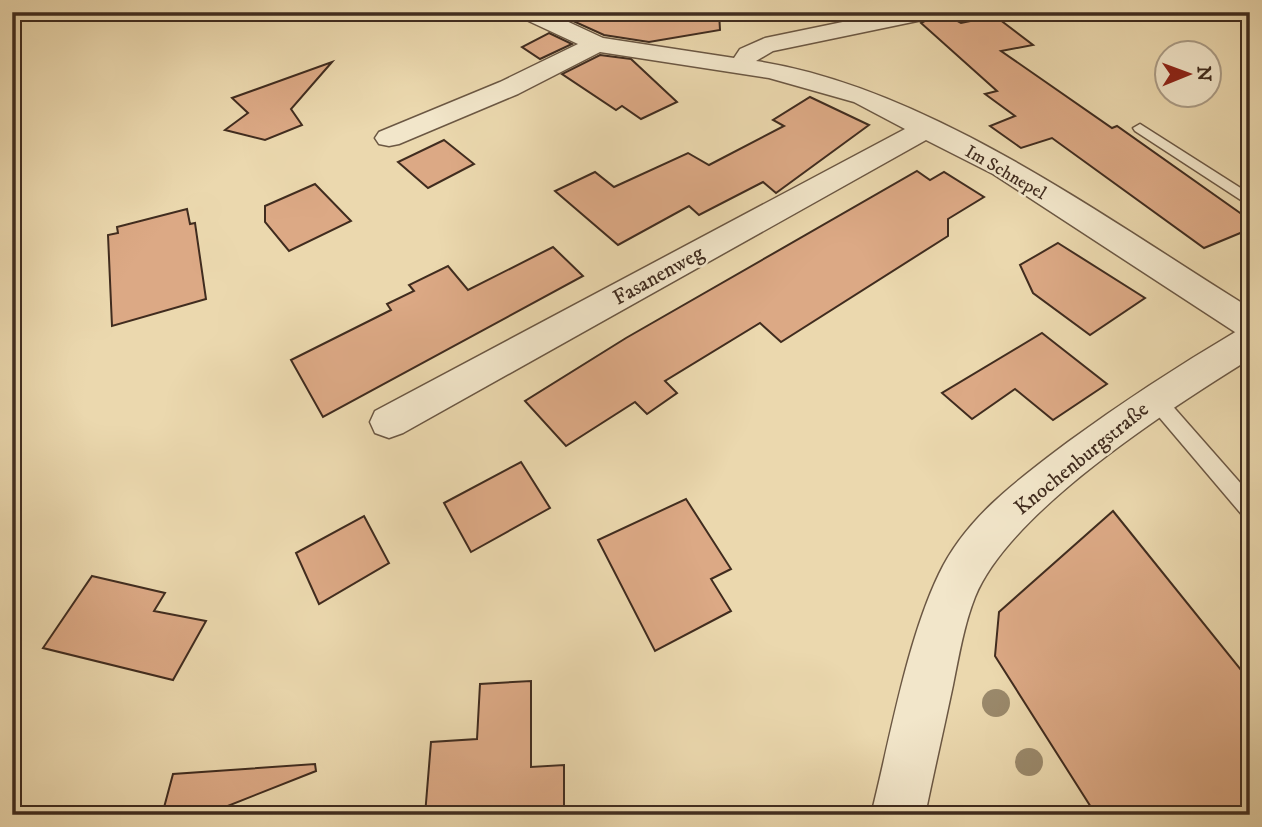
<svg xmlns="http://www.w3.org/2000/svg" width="1262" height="827" font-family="'IM FELL DW Pica',serif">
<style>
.building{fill:#dca985;stroke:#402c1f;stroke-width:2}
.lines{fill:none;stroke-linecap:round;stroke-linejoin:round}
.service-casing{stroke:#6b5743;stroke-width:3}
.minor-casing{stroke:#6b5743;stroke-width:3}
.tertiary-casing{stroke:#6b5743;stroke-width:3}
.service{fill:#f2e6ca;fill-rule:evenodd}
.minor{fill:#f2e6ca;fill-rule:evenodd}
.tertiary{fill:#f2e6ca;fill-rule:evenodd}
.tree{fill:#9a896b}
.labels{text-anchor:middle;stroke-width:5;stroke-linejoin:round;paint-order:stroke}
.far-street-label{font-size:18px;fill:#402c1f;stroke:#f2e6ca}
.street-label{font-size:21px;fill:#402c1f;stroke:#f2e6ca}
</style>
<rect width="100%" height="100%" fill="#ebd8ae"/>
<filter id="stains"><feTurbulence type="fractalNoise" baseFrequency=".00286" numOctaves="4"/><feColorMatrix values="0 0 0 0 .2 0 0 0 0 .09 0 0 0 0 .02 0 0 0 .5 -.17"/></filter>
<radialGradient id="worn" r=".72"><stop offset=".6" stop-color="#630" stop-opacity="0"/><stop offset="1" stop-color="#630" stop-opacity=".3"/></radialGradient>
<g class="building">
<polygon points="592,12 719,12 720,30 649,42 604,35 573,21"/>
<polygon points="941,12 961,23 995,16 1033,45 1001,51 1112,128 1117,126 1250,220 1250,229 1204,248 1052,138 1021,148 990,126 1015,116 985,94 997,91 921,23"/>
<polygon points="549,33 572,44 540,59 522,47"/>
<polygon points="600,55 631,59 677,102 641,119 622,106 616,110 562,74"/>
<polygon points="332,62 291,109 302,125 265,140 225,130 248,113 232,98"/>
<polygon points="810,97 869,125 776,193 763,182 699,215 689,206 618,245 555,191 595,172 614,187 688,153 709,165 784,126 773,120"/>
<polygon points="444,140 474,164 428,188 398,162"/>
<polygon points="917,171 930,180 944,172 984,197 948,219 948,236 781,342 760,323 665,381 677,393 647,414 635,402 566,446 525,401 626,338"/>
<polygon points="315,184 351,221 289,251 265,222 265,206"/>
<polygon points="187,209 190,224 195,223 206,299 112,326 108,235 118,233 117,227"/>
<polygon points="1058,243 1145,298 1090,335 1033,293 1020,265"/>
<polygon points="553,247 583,276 323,417 291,360 391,310 387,304 414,291 409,285 448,266 468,290"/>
<polygon points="1042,333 1107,384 1053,420 1015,389 972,419 942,393"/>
<polygon points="521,462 550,508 471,552 444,503"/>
<polygon points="686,499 731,569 711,579 731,611 655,651 598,540"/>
<polygon points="1113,511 1250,681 1250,815 1096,815 995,656 999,612"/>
<polygon points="364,516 389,563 319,604 296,553"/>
<polygon points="92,576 165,593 154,611 206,621 173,680 43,648"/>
<polygon points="531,681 531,767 564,765 564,815 425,815 431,742 477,739 480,684"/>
<polygon points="315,764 316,771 220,809 219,815 162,815 173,774"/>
</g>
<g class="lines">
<defs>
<g id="service">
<polygon points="26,12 45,12 12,23 12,16"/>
<polygon points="1140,124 1250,194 1250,206 1135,131 1133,128"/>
<polygon points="1155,391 1162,394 1250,494 1250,518 1243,516 1148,404 1146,399 1148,394"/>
</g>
<path id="minor" d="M517 12H547L603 38 734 58 740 49 765 38 891 12H938L927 19 773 51 756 61C928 87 1103 217 1250 308V338L1238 334 993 174 926 140 403 433 389 438 375 433 370 422 375 411 905 129 854 102 769 78 600 52 518 94 399 144 389 146 379 144 375 138 379 132 500 82 578 44 520 17Z"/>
<path id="tertiary" d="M1250 327V359C1172 407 1009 512 975 597 964 625 959 655 953 685 944 728 934 771 925 815H871C890 740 906 643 939 574 966 517 1019 479 1068 442 1124 401 1178 366 1237 331Z"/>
</defs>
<use href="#service" class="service-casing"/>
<use href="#minor" class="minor-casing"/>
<use href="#tertiary" class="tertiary-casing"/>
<use href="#service" class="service"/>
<use href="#minor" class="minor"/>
<use href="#tertiary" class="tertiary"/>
</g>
<g class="tree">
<circle cx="996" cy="703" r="14"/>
<circle cx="1029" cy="762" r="14"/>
</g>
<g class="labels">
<g class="far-street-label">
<text transform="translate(1006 172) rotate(30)" y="6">Im Schnepel</text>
</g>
<g class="street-label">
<text transform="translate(658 275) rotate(-29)" y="7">Fasanenweg</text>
<text transform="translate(1081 458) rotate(-39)" y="7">Knochenburgstraße</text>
</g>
</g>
<rect width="1262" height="827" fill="none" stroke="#ebd8ae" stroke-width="42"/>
<rect x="14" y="14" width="1234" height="799" fill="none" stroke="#402c1f" stroke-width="3.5"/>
<rect x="21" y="21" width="1220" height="785" fill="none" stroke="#402c1f" stroke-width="2"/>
<g transform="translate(1188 74) rotate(89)"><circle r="33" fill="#f2e6ca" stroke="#ab9c86" stroke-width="2"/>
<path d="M0-5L12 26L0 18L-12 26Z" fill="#8f2418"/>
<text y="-10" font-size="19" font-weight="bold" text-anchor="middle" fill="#402c1f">N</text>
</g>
<rect width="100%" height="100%" filter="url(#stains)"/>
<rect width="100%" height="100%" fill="url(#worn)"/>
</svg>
